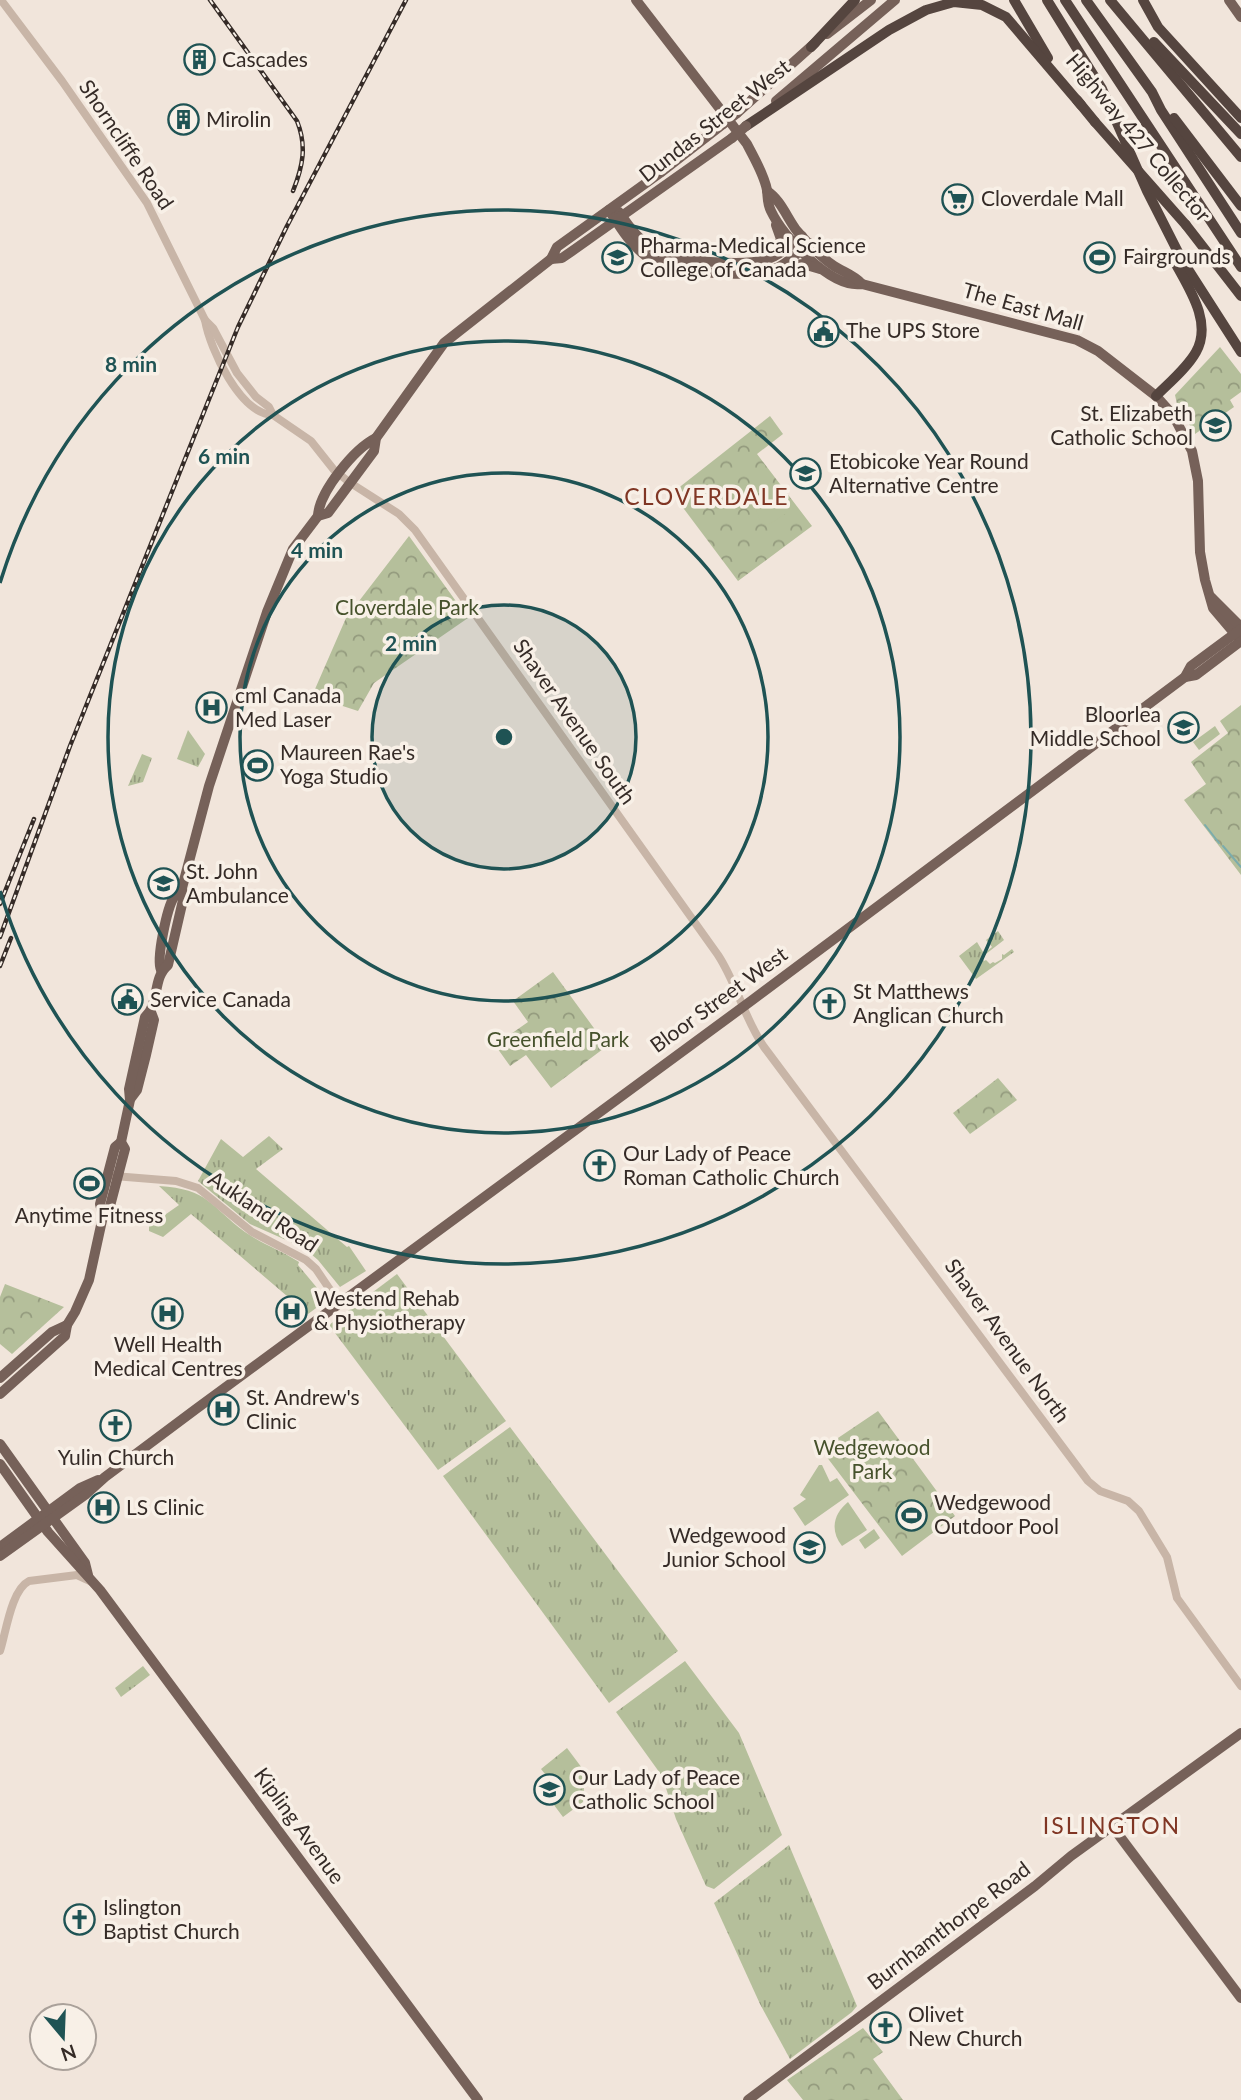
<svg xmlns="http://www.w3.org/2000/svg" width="1241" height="2100" font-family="Lato,sans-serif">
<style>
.grass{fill:url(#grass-tufts)}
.forest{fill:url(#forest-crowns)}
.garden{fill:#b5bf9b}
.water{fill:url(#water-waves)}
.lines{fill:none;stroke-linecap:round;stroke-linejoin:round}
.stream{stroke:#7bacac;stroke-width:2}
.minor{stroke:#c8b5a7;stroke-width:8}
.major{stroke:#766159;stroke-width:10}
.highway{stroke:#55453f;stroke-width:10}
.rail-casing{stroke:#352b27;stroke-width:4.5}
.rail{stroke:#f8f0e7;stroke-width:2;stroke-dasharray:5;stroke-linecap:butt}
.major-bridge{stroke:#766159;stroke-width:10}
.highway-bridge{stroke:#55453f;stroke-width:10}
.ring{fill:none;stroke:#1f5354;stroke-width:3.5}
.labels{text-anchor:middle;stroke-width:7;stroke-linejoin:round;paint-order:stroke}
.poi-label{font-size:21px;fill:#352b27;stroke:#f8f0e7;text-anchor:start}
.street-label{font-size:21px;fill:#352b27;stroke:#f8f0e7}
.park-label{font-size:21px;fill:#46522c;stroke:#f8f0e7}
.neighbourhood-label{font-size:23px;letter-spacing:2px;fill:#803624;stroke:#f8f0e7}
.centre{fill:#1f5354;stroke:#f8f0e7;stroke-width:3.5}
.ring-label{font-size:21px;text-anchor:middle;font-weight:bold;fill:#1f5354;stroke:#f8f0e7;stroke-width:7;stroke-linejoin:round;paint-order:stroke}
</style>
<defs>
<pattern id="grass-tufts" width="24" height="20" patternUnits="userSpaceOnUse" patternTransform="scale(1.75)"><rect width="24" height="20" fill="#b5bf9b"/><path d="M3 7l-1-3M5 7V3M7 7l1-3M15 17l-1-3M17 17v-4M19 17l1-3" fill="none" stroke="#949b7e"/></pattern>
<pattern id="forest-crowns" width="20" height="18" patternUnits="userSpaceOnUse" patternTransform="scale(1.75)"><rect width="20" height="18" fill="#b5bf9b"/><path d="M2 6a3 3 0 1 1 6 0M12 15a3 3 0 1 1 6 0" fill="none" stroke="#949b7e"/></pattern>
<pattern id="water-waves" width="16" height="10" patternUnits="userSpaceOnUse" patternTransform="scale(1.75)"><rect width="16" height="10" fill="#7bacac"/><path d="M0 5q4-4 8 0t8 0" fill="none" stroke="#668c8c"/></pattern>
</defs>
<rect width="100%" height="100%" fill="#f1e5db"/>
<g class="grass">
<polygon points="188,730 205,754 198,767 177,759"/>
<polygon points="142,754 152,758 143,782 128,786"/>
<polygon points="998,931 1004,940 982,957 984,961 986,960 990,964 993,962 995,963 1002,959 1002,954 1004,955 1012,949 1014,952 976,979 959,956 977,942 983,952 986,952 992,947 986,940"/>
<polygon points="269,1136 283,1149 256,1169 347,1247 349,1246 366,1271 340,1287 318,1260 304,1248 250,1224 198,1181 221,1139 243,1157"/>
<path d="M159 1186C209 1189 210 1206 245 1232 262 1244 282 1251 299 1262L298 1265 323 1295V1303L308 1314 191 1214 163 1237 149 1231V1226L179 1205Z"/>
<polygon points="397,1274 506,1421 438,1470 329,1325"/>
<polygon points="510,1427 678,1651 609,1703 443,1476"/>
<polygon points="685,1661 739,1733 782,1835 714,1889 706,1886 676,1819 662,1776 616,1712"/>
<polygon points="143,1666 150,1675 121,1697 115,1688"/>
<polygon points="789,1845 857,2006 852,2012 790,2059 760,2004 714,1903"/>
</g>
<g class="forest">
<polygon points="1220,347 1241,374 1241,392 1230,400 1234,407 1195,434 1177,404 1175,395"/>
<polygon points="770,416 783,434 757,454 812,526 738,581 672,493"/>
<polygon points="409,536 468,618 374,683 358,711 312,696 346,618"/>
<polygon points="1241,705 1241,875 1184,800 1206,784 1191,762 1228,733 1220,721"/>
<polygon points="553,972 607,1046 551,1088 526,1055 510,1066 495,1045 528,1022 513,1001"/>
<polygon points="998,1078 1017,1100 970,1134 953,1113"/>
<polygon points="5,1284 64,1307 12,1354 0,1344 0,1297"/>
<polygon points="878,1411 955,1516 902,1556 826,1456 834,1449 835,1440"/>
<polygon points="567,1748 585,1772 583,1802 563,1817 554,1805 563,1797 541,1769"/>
<polygon points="863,2028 883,2052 873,2059 903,2100 803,2100 787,2080"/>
</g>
<g class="garden">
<polygon points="769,493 787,513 768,525 761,522 756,511 757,502"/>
<polygon points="1215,726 1220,734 1199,750 1193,742"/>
<polygon points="871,1438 894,1470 879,1481 856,1449"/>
<polygon points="819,1465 822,1465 830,1482 837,1478 849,1495 805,1526 793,1508 806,1499 800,1495"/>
<path d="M848 1502 867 1530 842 1546C830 1531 833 1514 848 1502Z"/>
<polygon points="874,1529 880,1538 865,1549 859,1540"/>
<polygon points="567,1753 578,1768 568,1775 558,1760"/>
</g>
<polygon class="water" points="909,1504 921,1520 913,1526 901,1510"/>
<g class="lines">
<g class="stream">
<polyline points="1205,825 1219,843"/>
<polyline points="1223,846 1241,867"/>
</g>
<g class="minor">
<path d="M1 0 62 81 147 203 205 320C210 349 240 414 273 415"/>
<path d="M205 320 213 328 237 373 256 397 269 407 273 415 311 441 334 470 349 482 399 514 415 530 718 955C737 984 744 1018 764 1047L1088 1481 1100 1491 1128 1501 1139 1511 1167 1557 1177 1598 1241 1686"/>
<polyline points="114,1176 176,1181 198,1188 252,1232 306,1260 316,1269 339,1303"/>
<path d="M0 1651C6 1633 11 1590 29 1581L77 1575 90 1581"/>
</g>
<g class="major">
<path d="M636 0 747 144C754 158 764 174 767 190 768 198 767 203 771 211 783 237 831 289 862 284L1077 340 1098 351 1156 396 1173 415 1192 451 1198 481 1200 552 1205 580 1213 608 1241 641"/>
<polyline points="1229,0 1241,17"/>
<polyline points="827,34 871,0"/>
<polyline points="776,101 895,0"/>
<polyline points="737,113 815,43"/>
<path d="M767 191C781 200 787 218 797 231 808 243 820 257 834 266 843 272 854 275 862 284"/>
<path d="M609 210C620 227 630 244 646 256 670 273 753 280 779 267 790 261 799 251 809 243"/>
<path d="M619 212C630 228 640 242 657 251 677 262 743 266 765 260 779 256 792 245 802 236"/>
<polyline points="774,256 781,239 776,225"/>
<polyline points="551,259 562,258 575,249 732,138"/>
<polyline points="780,267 803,264 820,269"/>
<path d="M318 516C319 492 354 449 376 438"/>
<polyline points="1211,597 1241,627"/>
<polyline points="1185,677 1196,675 1241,641"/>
<path d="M161 970C156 959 167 908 174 897 176 893 179 891 182 888"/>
<polyline points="131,1098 137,1090 146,1055 154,1020 151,1012"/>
<polyline points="103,1216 100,1204 115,1147 121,1142"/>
<polyline points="0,1378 52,1332 67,1325"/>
<path d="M0 1394 65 1336 67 1325 75 1312 89 1280 103 1216 110 1206 125 1149 121 1142 130 1100 129 1089 145 1017C160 1004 152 978 168 965L183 900 182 888 209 786 267 612 293 549 318 516 328 513 374 451 376 438 444 343 551 259 557 247 660 173 723 124"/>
<polyline points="0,1444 85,1563 88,1575"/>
<polyline points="0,1464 48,1532 100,1590 478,2100"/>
<polyline points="0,1547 80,1488 98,1480"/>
<polyline points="0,1556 85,1495 105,1477 196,1409 751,1001 1185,677 1191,666 1241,629"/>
<polyline points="1112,1826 1241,1998"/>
<polyline points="748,2100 1035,1886 1071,1856 1241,1733"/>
</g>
<g class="highway">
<polyline points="1014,0 1048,58"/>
<polyline points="1047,0 1102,89 1147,191 1182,260 1241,352"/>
<polyline points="1065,0 1241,267"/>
<polyline points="1086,0 1152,92 1161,110 1241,233"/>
<polyline points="1110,0 1241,157"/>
<polyline points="1143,0 1158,27 1241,118"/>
<polyline points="1154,42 1241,134"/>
<polyline points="811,47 855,0"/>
<polyline points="1077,100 1095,122"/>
<polyline points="1174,118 1241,206"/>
<polyline points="746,126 889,30 926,10 954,2 982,5 1006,17 1081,105"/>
<polyline points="1186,225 1241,296"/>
<path d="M1156 396C1169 383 1187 368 1196 352 1214 320 1185 283 1171 255"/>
</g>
<defs>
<g id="rail">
<path d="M210 0 297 121C307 146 303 166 293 191"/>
<polyline points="0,904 34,819"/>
<polyline points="0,937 70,746 238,327 287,226 406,0"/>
<polyline points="0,966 11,938"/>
</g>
</defs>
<use href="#rail" class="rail-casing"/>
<use href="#rail" class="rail"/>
<g class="major-bridge">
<polyline points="723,124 737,113"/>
<polyline points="732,138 746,126"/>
</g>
<polyline class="highway-bridge" points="1095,122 1186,225"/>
</g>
<circle cx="504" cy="737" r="132" fill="#1f5354" fill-opacity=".12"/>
<g class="ring">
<circle cx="504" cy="737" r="132"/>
<circle cx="504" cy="737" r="264"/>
<circle cx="504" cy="737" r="396"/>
<path d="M0 583A527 527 0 1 1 0 891"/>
</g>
<defs>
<symbol id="building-ring" viewBox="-11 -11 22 22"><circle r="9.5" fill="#f8f0e7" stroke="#1f5354" stroke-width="1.5"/><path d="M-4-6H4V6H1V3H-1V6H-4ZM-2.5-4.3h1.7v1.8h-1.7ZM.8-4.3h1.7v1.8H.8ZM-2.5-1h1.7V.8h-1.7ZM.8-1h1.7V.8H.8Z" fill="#1f5354"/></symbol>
<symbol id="supermarket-ring" viewBox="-11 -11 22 22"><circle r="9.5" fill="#f8f0e7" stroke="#1f5354" stroke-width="1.5"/><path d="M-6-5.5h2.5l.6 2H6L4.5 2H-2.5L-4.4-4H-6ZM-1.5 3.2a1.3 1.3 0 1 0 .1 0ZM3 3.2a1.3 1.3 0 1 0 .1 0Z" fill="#1f5354"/></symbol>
<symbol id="stadium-ring" viewBox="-11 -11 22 22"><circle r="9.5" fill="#f8f0e7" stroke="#1f5354" stroke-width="1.5"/><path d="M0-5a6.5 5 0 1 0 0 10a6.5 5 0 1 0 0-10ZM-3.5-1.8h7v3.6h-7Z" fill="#1f5354"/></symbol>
<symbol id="university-ring" viewBox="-11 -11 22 22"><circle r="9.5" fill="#f8f0e7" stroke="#1f5354" stroke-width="1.5"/><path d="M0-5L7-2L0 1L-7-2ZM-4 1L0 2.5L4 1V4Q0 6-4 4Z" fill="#1f5354"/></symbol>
<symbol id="civic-ring" viewBox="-11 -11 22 22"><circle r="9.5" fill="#f8f0e7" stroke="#1f5354" stroke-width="1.5"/><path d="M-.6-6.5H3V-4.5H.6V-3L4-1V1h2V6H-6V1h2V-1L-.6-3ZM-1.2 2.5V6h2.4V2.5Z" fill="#1f5354"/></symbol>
<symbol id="school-ring" viewBox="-11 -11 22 22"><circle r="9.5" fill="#f8f0e7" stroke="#1f5354" stroke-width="1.5"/><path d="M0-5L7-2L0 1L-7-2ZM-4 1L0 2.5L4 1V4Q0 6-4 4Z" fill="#1f5354"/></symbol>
<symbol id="hospital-ring" viewBox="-11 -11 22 22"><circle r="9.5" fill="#f8f0e7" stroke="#1f5354" stroke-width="1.5"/><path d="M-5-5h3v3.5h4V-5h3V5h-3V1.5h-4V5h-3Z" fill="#1f5354"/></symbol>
<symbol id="church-ring" viewBox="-11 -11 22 22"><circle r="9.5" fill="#f8f0e7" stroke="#1f5354" stroke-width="1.5"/><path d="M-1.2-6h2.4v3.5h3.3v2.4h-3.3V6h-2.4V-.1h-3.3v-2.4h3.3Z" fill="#1f5354"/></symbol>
</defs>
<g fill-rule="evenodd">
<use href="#building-ring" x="182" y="42" width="35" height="35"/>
<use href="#building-ring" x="166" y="102" width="35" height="35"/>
<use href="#supermarket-ring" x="940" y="182" width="35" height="35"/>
<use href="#stadium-ring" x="1082" y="240" width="35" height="35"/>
<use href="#university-ring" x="600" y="240" width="35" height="35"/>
<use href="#civic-ring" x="806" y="314" width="35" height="35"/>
<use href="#school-ring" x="1198" y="408" width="35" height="35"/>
<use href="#school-ring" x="788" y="456" width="35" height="35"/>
<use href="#hospital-ring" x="194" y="690" width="35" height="35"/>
<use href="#school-ring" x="1166" y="710" width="35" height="35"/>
<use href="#stadium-ring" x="240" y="748" width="35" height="35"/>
<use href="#university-ring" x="146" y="866" width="35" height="35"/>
<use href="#civic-ring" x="110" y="982" width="35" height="35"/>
<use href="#church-ring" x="812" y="986" width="35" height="35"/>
<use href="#church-ring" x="582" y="1148" width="35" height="35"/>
<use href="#stadium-ring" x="72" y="1166" width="35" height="35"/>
<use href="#hospital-ring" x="274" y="1294" width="35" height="35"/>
<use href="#hospital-ring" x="150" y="1296" width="35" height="35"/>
<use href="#hospital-ring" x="206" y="1392" width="35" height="35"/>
<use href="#church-ring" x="98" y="1408" width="35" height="35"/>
<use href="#hospital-ring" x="86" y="1490" width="35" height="35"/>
<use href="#stadium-ring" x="894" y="1498" width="35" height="35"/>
<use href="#school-ring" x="792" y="1530" width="35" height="35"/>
<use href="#school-ring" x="532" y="1772" width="35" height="35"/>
<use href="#church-ring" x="62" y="1902" width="35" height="35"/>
<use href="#church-ring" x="868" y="2010" width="35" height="35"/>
</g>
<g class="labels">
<g class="poi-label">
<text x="222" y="67">Cascades</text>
<text x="206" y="127">Mirolin</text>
<text x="981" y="206">Cloverdale Mall</text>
<text x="640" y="253">Pharma-Medical Science<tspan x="640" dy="24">College of Canada</tspan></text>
<text x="1123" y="264">Fairgrounds</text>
<text x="846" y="338">The UPS Store</text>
<text x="1193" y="421" text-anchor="end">St. Elizabeth<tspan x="1193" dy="24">Catholic School</tspan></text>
<text x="829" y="469">Etobicoke Year Round<tspan x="829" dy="24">Alternative Centre</tspan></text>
<text x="235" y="703">cml Canada<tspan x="235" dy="24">Med Laser</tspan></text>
<text x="1161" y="722" text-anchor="end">Bloorlea<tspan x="1161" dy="24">Middle School</tspan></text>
<text x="280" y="760">Maureen Rae's<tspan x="280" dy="24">Yoga Studio</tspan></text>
<text x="186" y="879">St. John<tspan x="186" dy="24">Ambulance</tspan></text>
<text x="853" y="999">St Matthews<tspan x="853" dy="24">Anglican Church</tspan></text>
<text x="150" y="1007">Service Canada</text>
<text x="623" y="1161">Our Lady of Peace<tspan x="623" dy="24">Roman Catholic Church</tspan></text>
<text x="89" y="1223" text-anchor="middle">Anytime Fitness</text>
<text x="314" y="1306">Westend Rehab<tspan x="314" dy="24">&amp; Physiotherapy</tspan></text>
<text x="168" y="1352" text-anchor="middle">Well Health<tspan x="168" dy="24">Medical Centres</tspan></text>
<text x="246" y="1405">St. Andrew's<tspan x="246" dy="24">Clinic</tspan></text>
<text x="116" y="1465" text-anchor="middle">Yulin Church</text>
<text x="934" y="1510">Wedgewood<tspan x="934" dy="24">Outdoor Pool</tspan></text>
<text x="126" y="1515">LS Clinic</text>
<text x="786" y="1543" text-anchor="end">Wedgewood<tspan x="786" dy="24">Junior School</tspan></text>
<text x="572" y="1785">Our Lady of Peace<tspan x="572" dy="24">Catholic School</tspan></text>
<text x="103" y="1915">Islington<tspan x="103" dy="24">Baptist Church</tspan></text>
<text x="908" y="2022">Olivet<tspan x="908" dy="24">New Church</tspan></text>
</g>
<g class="street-label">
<text transform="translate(715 121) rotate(-38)" y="7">Dundas Street West</text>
<text transform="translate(1138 138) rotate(50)" y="7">Highway 427 Collector</text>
<text transform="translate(126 145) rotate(56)" y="7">Shorncliffe Road</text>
<text transform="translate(1023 307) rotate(16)" y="7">The East Mall</text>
<text transform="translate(574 722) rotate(55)" y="7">Shaver Avenue South</text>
<text transform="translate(719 1000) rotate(-36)" y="7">Bloor Street West</text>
<text transform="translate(263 1212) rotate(34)" y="7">Aukland Road</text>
<text transform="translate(1007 1341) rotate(54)" y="7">Shaver Avenue North</text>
<text transform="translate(299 1826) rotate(54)" y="7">Kipling Avenue</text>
<text transform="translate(949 1926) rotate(-37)" y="7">Burnhamthorpe Road</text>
</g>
<g class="park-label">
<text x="407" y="615">Cloverdale Park</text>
<text x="558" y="1047">Greenfield Park</text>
<text x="872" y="1455">Wedgewood<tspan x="872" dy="24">Park</tspan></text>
</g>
<g class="neighbourhood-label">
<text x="707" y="505">CLOVERDALE</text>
<text x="1112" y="1834">ISLINGTON</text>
</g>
</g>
<circle cx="504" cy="737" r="10" class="centre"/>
<g class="ring-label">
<text x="131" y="372">8 min</text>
<text x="224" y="464">6 min</text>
<text x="317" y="558">4 min</text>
<text x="411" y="651">2 min</text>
</g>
<g transform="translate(63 2037) rotate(161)"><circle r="33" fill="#f8f0e7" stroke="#aaa19a" stroke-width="2"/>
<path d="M0-5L12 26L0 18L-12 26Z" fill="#1f5354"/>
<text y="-10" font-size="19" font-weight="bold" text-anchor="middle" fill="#352b27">N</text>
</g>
</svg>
